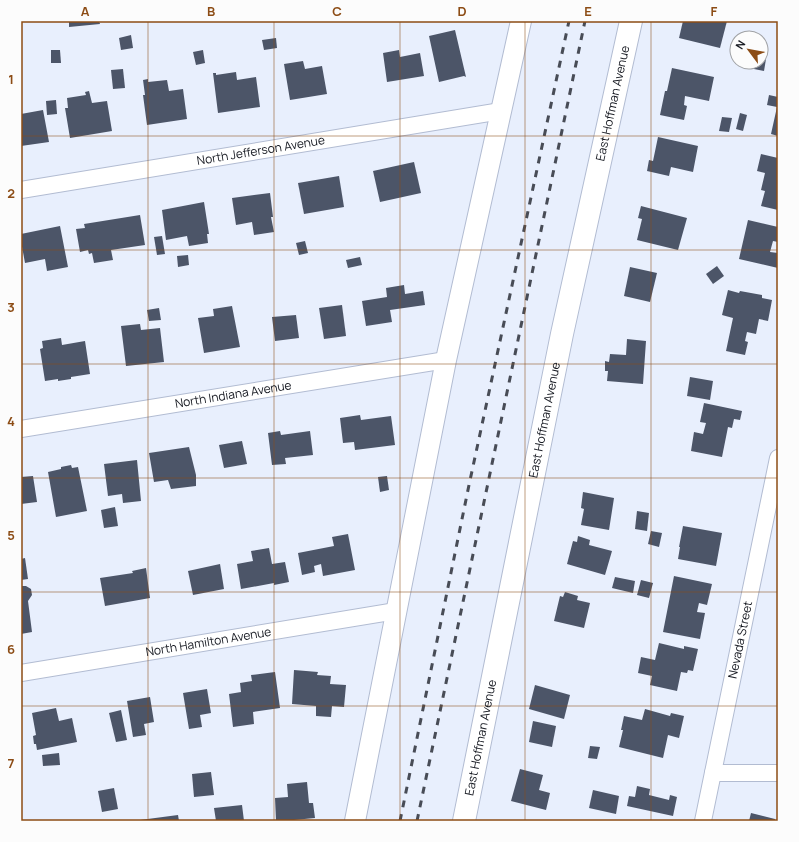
<svg xmlns="http://www.w3.org/2000/svg" width="799" height="842" font-family="Manrope,sans-serif">
<style>
.building{fill:#4c5568}
.lines{fill:none;stroke-linecap:round;stroke-linejoin:round}
.minor-casing{stroke:#b2bcd2;stroke-width:18}
.tertiary-casing{stroke:#b2bcd2;stroke-width:22}
.secondary-casing{stroke:#b2bcd2;stroke-width:24}
.minor{stroke:#fff;stroke-width:16}
.tertiary{stroke:#fff;stroke-width:20}
.secondary{stroke:#fff;stroke-width:22}
.rail{stroke:#484c56;stroke-width:3;stroke-dasharray:7 7;stroke-linecap:butt}
.grid{fill:none;stroke:#8c4c15;stroke-width:1;stroke-opacity:0.55}
.labels{text-anchor:middle;stroke-width:4;stroke-linejoin:round;paint-order:stroke}
.street-label{font-size:12px;fill:#171a22;stroke:#fcfcfc}
.neatline{fill:none;stroke:#8c4c15;stroke-width:1.5}
.grid-label{font-size:13px;text-anchor:middle;font-weight:bold;fill:#8c4c15}
</style>
<rect width="100%" height="100%" fill="#e8effd"/>
<g class="building">
<polygon points="69,21 99,21 100,24 69,27"/>
<polygon points="683,21 727,21 720,48 679,38"/>
<polygon points="455,30 466,77 464,76 439,82 429,36"/>
<polygon points="131,35 133,48 121,50 119,38"/>
<polygon points="276,38 277,48 264,50 262,40"/>
<polygon points="51,50 60,50 61,63 51,63"/>
<polygon points="203,50 205,63 196,65 193,52"/>
<polygon points="399,50 400,57 420,53 424,76 387,82 383,53"/>
<polygon points="761,58 766,59 764,71 749,68 750,62 761,62"/>
<polygon points="303,61 305,69 322,66 327,94 290,100 284,64"/>
<polygon points="672,68 714,77 709,101 685,96 684,105 687,106 684,120 660,115 665,91 667,91"/>
<polygon points="123,69 125,88 113,89 111,70"/>
<polygon points="236,72 237,80 256,77 260,107 218,113 213,73 216,73 216,75"/>
<polygon points="148,79 148,82 167,80 169,91 183,89 187,119 147,125 143,95 145,95 143,80"/>
<polygon points="89,91 92,103 107,101 112,131 70,138 65,108 68,108 67,98 86,95 85,92"/>
<polygon points="769,95 778,97 778,136 771,134 777,107 767,105"/>
<polygon points="56,100 57,114 47,115 46,101"/>
<polygon points="43,110 49,142 21,146 21,114"/>
<polygon points="740,113 747,115 743,131 736,129"/>
<polygon points="722,117 732,118 729,132 719,131"/>
<polygon points="658,137 698,146 693,172 671,167 669,176 647,171 649,160 653,161"/>
<polygon points="761,154 778,158 778,210 761,206 765,191 761,190 765,173 757,171"/>
<polygon points="414,162 421,193 380,202 373,171"/>
<polygon points="339,176 344,207 304,214 298,183"/>
<polygon points="270,193 273,217 271,217 274,232 254,235 252,222 236,225 232,198"/>
<polygon points="204,202 209,234 207,234 208,243 189,246 187,236 166,240 162,210"/>
<polygon points="641,206 687,218 678,250 637,240 642,219 638,218"/>
<polygon points="140,215 145,245 111,250 113,260 94,263 92,253 89,254 88,250 80,252 76,229 85,228 84,224"/>
<polygon points="748,220 778,227 778,242 773,241 770,252 778,253 778,268 739,259"/>
<polygon points="60,226 68,267 47,271 45,259 25,263 21,241 21,234"/>
<polygon points="162,236 165,254 157,255 154,237"/>
<polygon points="305,241 308,253 299,255 296,243"/>
<polygon points="188,255 189,265 178,267 177,256"/>
<polygon points="360,257 362,265 348,268 346,260"/>
<polygon points="717,266 724,276 713,284 706,274"/>
<polygon points="630,267 657,273 650,302 624,296"/>
<polygon points="404,285 405,294 423,291 425,305 390,310 392,322 366,326 362,301 387,297 386,288"/>
<polygon points="728,290 739,293 740,291 762,295 762,298 772,300 768,321 759,319 756,334 747,332 745,341 748,342 745,355 726,351 733,318 722,315"/>
<polygon points="342,305 346,336 324,339 319,308"/>
<polygon points="232,306 240,347 204,353 198,318 214,316 213,309"/>
<polygon points="159,308 161,320 149,321 147,310"/>
<polygon points="296,315 299,338 275,341 272,317"/>
<polygon points="140,324 141,330 160,328 164,362 126,366 121,326"/>
<polygon points="61,338 62,345 85,341 90,374 71,377 71,379 58,381 58,379 45,381 40,349 43,348 42,341"/>
<polygon points="627,339 646,341 643,384 607,381 608,371 605,371 605,361 609,362 610,354 626,355"/>
<polygon points="690,377 713,381 710,400 687,396"/>
<polygon points="704,403 742,411 740,420 734,419 732,428 728,427 722,457 691,451 694,432 703,434 706,423 700,422"/>
<polygon points="360,415 361,420 391,416 395,445 355,450 354,442 343,443 340,418"/>
<polygon points="280,431 281,435 310,431 313,455 285,458 286,464 272,465 268,433"/>
<polygon points="242,441 247,464 224,468 219,445"/>
<polygon points="189,447 196,475 196,486 171,489 168,480 154,482 149,453"/>
<polygon points="137,460 141,501 123,503 122,494 108,496 104,464"/>
<polygon points="71,465 72,468 78,467 87,511 56,517 48,472 61,469 61,467"/>
<polygon points="33,476 37,502 21,504 21,477"/>
<polygon points="387,476 389,490 380,492 378,477"/>
<polygon points="583,492 614,498 609,530 581,525 584,509 581,508"/>
<polygon points="115,507 118,526 104,528 101,510"/>
<polygon points="637,511 649,513 647,531 635,529"/>
<polygon points="683,526 722,533 716,566 678,559 680,547 679,547"/>
<polygon points="651,531 662,533 659,547 648,544"/>
<polygon points="348,534 355,570 323,576 321,564 314,566 315,572 302,575 298,553 334,546 332,537"/>
<polygon points="578,536 590,540 589,545 612,551 605,575 567,564 573,541 577,542"/>
<polygon points="269,548 272,564 285,562 289,582 274,585 274,583 241,589 237,564 253,561 251,551"/>
<polygon points="25,558 28,579 21,580 21,559"/>
<polygon points="220,564 224,589 193,595 188,571"/>
<polygon points="146,568 150,598 105,606 100,578 133,573 132,571"/>
<polygon points="674,576 712,584 707,605 699,603 697,612 705,613 700,639 663,632"/>
<polygon points="615,577 635,581 633,593 612,588"/>
<polygon points="641,580 653,583 649,598 637,595"/>
<polygon points="22,586 26,586 31,589 32,595 28,601 32,632 21,634 21,587"/>
<polygon points="565,592 578,596 577,600 590,603 584,628 554,621 560,596 563,597"/>
<polygon points="659,643 684,649 684,646 698,649 693,671 688,670 687,673 681,672 677,691 650,685 652,676 638,673 641,657 655,660"/>
<polygon points="294,670 318,672 317,675 331,676 330,684 346,685 344,707 332,706 331,717 316,716 316,706 292,704"/>
<polygon points="275,672 280,708 253,712 254,724 233,727 229,694 241,692 240,683 252,681 251,675"/>
<polygon points="535,685 570,695 564,719 529,709"/>
<polygon points="207,689 211,713 200,715 202,727 189,729 183,693"/>
<polygon points="150,697 154,722 144,724 146,735 133,737 127,701"/>
<polygon points="56,708 59,721 72,718 77,742 37,750 36,744 34,744 33,736 36,735 32,713"/>
<polygon points="645,709 670,716 671,713 684,716 679,738 668,735 663,758 619,747 623,730 621,730 624,716 642,720"/>
<polygon points="121,710 127,740 116,742 109,713"/>
<polygon points="533,721 556,726 552,747 529,742"/>
<polygon points="590,746 600,747 597,759 588,758"/>
<polygon points="59,753 60,765 43,766 42,755"/>
<polygon points="520,769 543,775 539,790 550,793 546,810 511,801"/>
<polygon points="211,772 214,795 194,797 192,774"/>
<polygon points="307,782 309,803 313,803 315,818 294,820 294,821 276,821 275,798 288,797 287,784"/>
<polygon points="637,786 650,789 649,795 669,800 670,795 677,797 673,816 627,806 629,796 635,797"/>
<polygon points="114,788 118,809 102,812 98,791"/>
<polygon points="593,790 619,796 616,814 589,808"/>
<polygon points="242,805 244,821 216,821 214,808"/>
<polygon points="751,813 775,819 775,821 749,821"/>
<polygon points="178,815 179,821 140,821 140,820"/>
</g>
<g class="lines">
<defs>
<g id="minor">
<path id="s1" d="M21 190 501 111"/>
<path id="s2" d="M21 429 446 360"/>
<path id="s3" d="M21 673 396 611"/>
<polyline points="713,773 778,773"/>
<path id="s4" d="M703 821 778 458"/>
</g>
<polyline id="tertiary" points="355,821 446,360 521,21"/>
<g id="secondary">
<path id="s5" d="M464 821 562 334 631 21"/>
</g>
</defs>
<use href="#minor" class="minor-casing"/>
<use href="#tertiary" class="tertiary-casing"/>
<use href="#secondary" class="secondary-casing"/>
<use href="#minor" class="minor"/>
<use href="#tertiary" class="tertiary"/>
<use href="#secondary" class="secondary"/>
<g class="rail">
<polyline points="400,821 469,485 569,21"/>
<polyline points="417,821 585,21"/>
</g>
</g>
<path class="grid" d="M148 21V821M274 21V821M400 21V821M525 21V821M651 21V821M21 136H778M21 250H778M21 364H778M21 478H778M21 592H778M21 706H778"/>
<g class="labels">
<g class="street-label">
<text dy="4" stroke="none"><textPath href="#s5" startOffset="733">East Hoffman Avenue</textPath></text>
<text dy="4" stroke="none"><textPath href="#s1" startOffset="243">North Jefferson Avenue</textPath></text>
<text dy="4" stroke="none"><textPath href="#s2" startOffset="215">North Indiana Avenue</textPath></text>
<text dy="4" stroke="none"><textPath href="#s5" startOffset="409">East Hoffman Avenue</textPath></text>
<text dy="4" stroke="none"><textPath href="#s4" startOffset="185">Nevada Street</textPath></text>
<text dy="4" stroke="none"><textPath href="#s3" startOffset="190">North Hamilton Avenue</textPath></text>
<text dy="4" stroke="none"><textPath href="#s5" startOffset="85">East Hoffman Avenue</textPath></text>
</g>
</g>
<rect width="799" height="842" fill="none" stroke="#fcfcfc" stroke-width="44"/>
<g transform="translate(749 50) rotate(302)"><circle r="19" fill="#fcfcfc" stroke="#a0a2a5"/>
<path d="M0-3L7 15L0 10L-7 15Z" fill="#8c4c15"/>
<text y="-6" font-size="11" font-weight="bold" text-anchor="middle" fill="#171a22">N</text>
</g>
<rect x="22" y="22" width="755" height="798" class="neatline"/>
<g class="grid-label">
<text x="85" y="16">A</text>
<text x="211" y="16">B</text>
<text x="337" y="16">C</text>
<text x="462" y="16">D</text>
<text x="588" y="16">E</text>
<text x="714" y="16">F</text>
<text x="11" y="84">1</text>
<text x="11" y="198">2</text>
<text x="11" y="312">3</text>
<text x="11" y="426">4</text>
<text x="11" y="540">5</text>
<text x="11" y="654">6</text>
<text x="11" y="768">7</text>
</g>
</svg>
